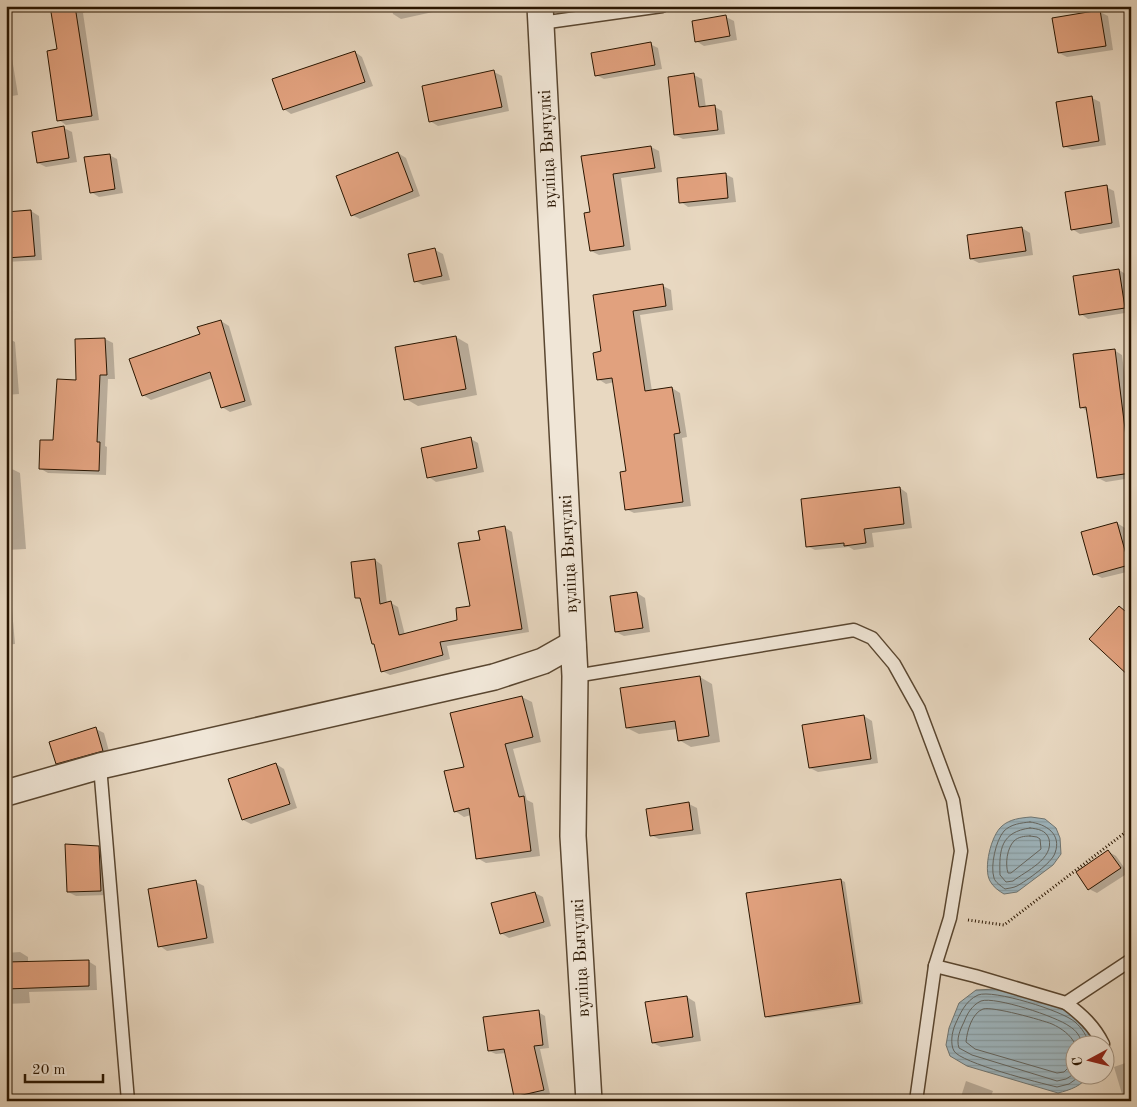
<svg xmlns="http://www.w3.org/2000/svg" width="1137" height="1107" font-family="'Old Standard TT',serif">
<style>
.water{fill:url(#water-rules);stroke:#6f7673}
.shadow{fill:#0003}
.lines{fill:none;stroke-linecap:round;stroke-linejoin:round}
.shore{stroke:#646660;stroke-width:1}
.building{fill:#e1a17e;stroke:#291500}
.service-casing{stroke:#594630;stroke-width:15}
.minor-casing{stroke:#594630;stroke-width:28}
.path{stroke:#291500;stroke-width:3;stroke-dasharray:1 2.5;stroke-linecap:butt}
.service{stroke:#f0e6d7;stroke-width:12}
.minor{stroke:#f0e6d7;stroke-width:25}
.labels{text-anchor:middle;stroke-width:4.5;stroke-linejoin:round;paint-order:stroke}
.street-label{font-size:18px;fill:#291500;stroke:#f0e6d7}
</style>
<defs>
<pattern id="water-rules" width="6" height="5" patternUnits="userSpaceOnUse" patternTransform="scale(1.25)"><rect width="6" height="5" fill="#9eb6bf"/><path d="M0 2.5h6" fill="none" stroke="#889ca2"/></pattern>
</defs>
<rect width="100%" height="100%" fill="#e8d8c1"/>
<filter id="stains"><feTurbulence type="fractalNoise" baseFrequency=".004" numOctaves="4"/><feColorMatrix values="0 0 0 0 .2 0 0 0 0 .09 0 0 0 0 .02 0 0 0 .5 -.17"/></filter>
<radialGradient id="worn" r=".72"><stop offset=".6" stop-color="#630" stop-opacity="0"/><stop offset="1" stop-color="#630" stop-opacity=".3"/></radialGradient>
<g class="water">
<path d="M1031 817 1045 819 1056 828 1060 838 1061 854 1053 865 1017 892 1004 894C999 891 993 887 990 881 983 869 991 835 1002 826 1010 819 1020 818 1031 817Z"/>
<path d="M996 989C1031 999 1084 1004 1094 1044H1074V1074L1089 1075C1082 1086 1070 1090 1058 1093L967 1066 950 1056 946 1045 949 1028 959 1003 976 990Z"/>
</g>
<g class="shadow">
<polygon points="51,6 84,6 85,12 83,13 99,120 66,125 59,120 58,50"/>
<polygon points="391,6 441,6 442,10 401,19 393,14"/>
<polygon points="591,6 637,6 599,12"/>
<polygon points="1100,12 1108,16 1113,50 1067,57 1059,53"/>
<polygon points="726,17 734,21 737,40 704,46 696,41"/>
<polygon points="650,44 658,48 662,69 604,79 596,75"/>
<polygon points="6,49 11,52 18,95 6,97"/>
<polygon points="355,52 362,57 373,86 291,114 284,109"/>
<polygon points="494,72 502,76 509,111 438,126 430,121"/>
<polygon points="694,75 702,79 706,108 715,107 722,111 725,134 683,139 675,135"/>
<polygon points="1092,98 1100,102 1106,145 1072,150 1064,146"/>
<polygon points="64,128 72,132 77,162 46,167 38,163"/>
<polygon points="651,147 659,151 662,172 621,178 631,250 599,255 591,251 591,213 582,157"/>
<polygon points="398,153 406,158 420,196 360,219 352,215"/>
<polygon points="109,155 117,159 123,193 99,197 91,192"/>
<polygon points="725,174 733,178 736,202 688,207 681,202"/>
<polygon points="1106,187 1114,191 1120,227 1080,234 1072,229"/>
<polygon points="31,211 39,216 42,260 6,262 6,213"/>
<polygon points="1022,228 1030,233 1033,255 979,263 971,259"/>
<polygon points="435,250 443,254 450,280 423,285 415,281"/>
<polygon points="1119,270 1127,275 1131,312 1088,319 1081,314"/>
<polygon points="663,286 671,290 673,310 640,315 652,391 672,388 680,393 687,437 682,438 691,506 634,513 626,509 628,473 614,382 606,384 598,379 602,352 594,296"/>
<polygon points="221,321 229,326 252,405 230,412 222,407 213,378 151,400 143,395 201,335"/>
<polygon points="6,337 15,342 19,394 6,395"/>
<polygon points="456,337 468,344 477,395 418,406 406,399"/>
<polygon points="105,339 113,343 115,379 108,379 105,446 107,447 106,475 48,473 41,469 54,442 78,381"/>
<polygon points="1114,350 1122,355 1131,424 1131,478 1106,482 1098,478 1088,412 1081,407"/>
<polygon points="471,439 478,443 484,472 436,482 429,477"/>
<polygon points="6,466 20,473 26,549 6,550"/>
<polygon points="900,488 907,493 912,528 872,533 874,547 854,550 849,547 815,550 807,546"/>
<polygon points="1117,523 1125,528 1131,549 1131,571 1102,578 1094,574"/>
<polygon points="504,527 512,532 529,632 447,646 450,659 390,675 382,671 376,645 373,644 362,600 356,597 375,560 382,565 387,603 391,603 398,607 405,635 459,620 472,607 481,541"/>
<polygon points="637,593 645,598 650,632 624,636 616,632"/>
<polygon points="6,595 11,598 15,644 6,645"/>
<polygon points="700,677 712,684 720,742 691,747 679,740 677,729 639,734 627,728"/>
<polygon points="522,697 532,702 541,742 513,749 527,800 533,803 540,856 486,863 477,858 471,815 464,817 455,811"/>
<polygon points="864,716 872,721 878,763 818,772 810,768"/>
<polygon points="96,729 104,733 110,755 65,767 57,763"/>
<polygon points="276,764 284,769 297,808 251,824 243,820"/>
<polygon points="689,804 697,808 701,834 659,839 651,835"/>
<polygon points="98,847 106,852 108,895 76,896 68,892"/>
<polygon points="1109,852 1116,856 1128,873 1097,893 1089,889"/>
<polygon points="841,880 845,882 863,1004 769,1018 766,1016"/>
<polygon points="196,882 204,886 214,943 167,951 160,946"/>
<polygon points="535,893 543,897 551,926 509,938 501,933"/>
<polygon points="20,952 28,957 28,963 88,961 96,966 97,990 29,992 30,1003 6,1004 6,953"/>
<polygon points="687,997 695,1002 701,1041 661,1047 653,1043"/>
<polygon points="538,1012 545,1016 549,1048 540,1049 550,1094 522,1100 515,1096 506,1053 496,1054 489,1051"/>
<polygon points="1131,1061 1131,1091 1126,1092 1126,1095 1131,1094 1130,1099 1122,1094 1114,1067"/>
<polygon points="966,1081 993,1091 989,1101 960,1100"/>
<polygon points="61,1096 85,1096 93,1101 61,1101"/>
</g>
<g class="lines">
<g class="shore">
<path d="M1030 822C1046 824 1062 834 1055 853 1052 863 1026 881 1017 886 1013 888 1009 888 1005 889 1001 886 995 882 994 878 990 866 996 840 1004 831 1011 824 1021 823 1030 822Z"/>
<path d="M1030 828C1038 829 1046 830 1049 839 1054 859 1026 871 1013 881L1006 882 1000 875C999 849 1001 832 1030 828Z"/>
<path d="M1030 836 1037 837 1040 839 1041 849 1011 873H1008C1005 864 1007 848 1014 841 1018 837 1024 836 1030 836Z"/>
<path d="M1074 1062 1064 1072 1057 1073 975 1049 966 1042C967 1031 972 1013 983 1009 992 1006 1042 1020 1052 1024 1061 1028 1071 1035 1075 1044"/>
<path d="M1074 1074 1066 1079 1057 1081 972 1055 959 1048C956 1039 960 1030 964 1022 967 1014 972 1005 981 1001 995 996 1057 1017 1069 1026 1076 1030 1081 1037 1082 1044"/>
<path d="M1083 1074 1069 1084 1057 1087C1040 1083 961 1063 954 1051 950 1044 952 1032 955 1025 960 1014 965 1001 978 995 993 989 1063 1011 1075 1022 1082 1028 1087 1036 1089 1044"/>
</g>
</g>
<g class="building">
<polygon points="50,6 75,6 92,116 57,121 47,51 57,49"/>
<polygon points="1100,10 1106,46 1058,53 1052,18"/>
<polygon points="726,15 730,36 695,42 692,21"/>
<polygon points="651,42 655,65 595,76 591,53"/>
<polygon points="355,51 365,82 283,110 272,79"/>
<polygon points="494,70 502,107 429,122 422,86"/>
<polygon points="694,73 699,107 715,105 718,130 674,135 668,77"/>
<polygon points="1092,96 1099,141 1063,147 1056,102"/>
<polygon points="64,126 69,158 37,163 32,132"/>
<polygon points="651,146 655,168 613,174 624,246 590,251 584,213 590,212 581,156"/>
<polygon points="398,152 413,191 351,216 336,176"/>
<polygon points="110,154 115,189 90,193 84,157"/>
<polygon points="726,173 728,198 679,203 677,178"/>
<polygon points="1107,185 1112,223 1071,230 1065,192"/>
<polygon points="31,210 35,256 6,258 6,212"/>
<polygon points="1022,227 1026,251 970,259 967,235"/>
<polygon points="435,248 442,276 414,282 408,254"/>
<polygon points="1119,269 1125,308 1079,315 1073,276"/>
<polygon points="663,284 666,306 633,311 645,391 672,387 680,433 674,434 683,502 625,510 620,472 626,471 612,378 597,380 593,353 601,351 593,295"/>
<polygon points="221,320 245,401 221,408 210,372 142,396 129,359 200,334 197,327"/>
<polygon points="456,336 466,389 404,400 395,347"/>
<polygon points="105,338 107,375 100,375 97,442 100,442 99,471 39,469 40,440 53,440 57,379 76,380 75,339"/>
<polygon points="1115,349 1126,437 1131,436 1131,473 1097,478 1086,407 1080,408 1073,354"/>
<polygon points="471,437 477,468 427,478 421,448"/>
<polygon points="900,487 904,524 864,529 866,543 844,546 844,543 806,547 801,499"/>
<polygon points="1117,522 1129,565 1093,575 1081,532"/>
<polygon points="505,526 522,629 440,642 443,655 381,672 374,644 372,644 360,598 355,598 351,562 375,559 380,604 391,601 399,635 457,620 456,608 470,606 458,543 480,540 478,531"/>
<polygon points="637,592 643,628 615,632 610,596"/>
<polygon points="1119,606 1131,616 1131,678 1089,639"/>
<polygon points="700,676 709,736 678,741 675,721 626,728 620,688"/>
<polygon points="522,696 533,737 505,744 519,797 524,796 531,851 476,859 469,808 454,812 444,771 464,767 450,713"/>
<polygon points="864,715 871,759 809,768 802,725"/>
<polygon points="96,727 103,751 56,764 49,742"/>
<polygon points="276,763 290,804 242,820 228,779"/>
<polygon points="689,802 693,830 650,836 646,809"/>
<polygon points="65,844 99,846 101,891 67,892"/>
<polygon points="1108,850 1121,868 1088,890 1076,872"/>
<polygon points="841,879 860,1002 765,1017 746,893"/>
<polygon points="196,880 207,938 158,947 148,889"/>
<polygon points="535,892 544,922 500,934 491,903"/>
<polygon points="89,960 89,986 6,989 6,962"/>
<polygon points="687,996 693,1037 652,1043 645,1002"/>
<polygon points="539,1010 543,1045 534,1046 544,1090 514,1097 504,1049 488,1051 483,1017"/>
</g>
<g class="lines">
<defs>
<g id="service">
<polyline points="541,23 662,6"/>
<polyline points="575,676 854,630 872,638 894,664 919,709 953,800 961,851 950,918 935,966 916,1101"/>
<polyline points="100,766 128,1101"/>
<polyline points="935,966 975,976 1066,1003 1131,960"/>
<path d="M1066 1003C1082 1015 1094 1026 1103 1044"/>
</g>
<g id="minor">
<polyline points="540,6 575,676 573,836 589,1101"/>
<polyline points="6,793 100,766 494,677 543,661 573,644"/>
</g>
</defs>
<use href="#service" class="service-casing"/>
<use href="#minor" class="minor-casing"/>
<polyline class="path" points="968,920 1004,925 1131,828"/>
<use href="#service" class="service"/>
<use href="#minor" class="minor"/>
</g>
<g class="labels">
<g class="street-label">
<text transform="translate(547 149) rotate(-93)" y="6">вуліца Вычулкі</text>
<text transform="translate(568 554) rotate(-93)" y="6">вуліца Вычулкі</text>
<text transform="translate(580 958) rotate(-93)" y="6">вуліца Вычулкі</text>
</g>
</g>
<rect width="1137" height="1107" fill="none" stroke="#e8d8c1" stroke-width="25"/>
<rect x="8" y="8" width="1122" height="1092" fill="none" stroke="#291500" stroke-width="2.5"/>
<rect x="12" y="12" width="1112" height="1082" fill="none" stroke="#291500"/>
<g transform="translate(1090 1060) rotate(263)"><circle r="24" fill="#f0e6d7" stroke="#a09281"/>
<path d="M0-4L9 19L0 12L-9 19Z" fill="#8f2418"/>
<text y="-8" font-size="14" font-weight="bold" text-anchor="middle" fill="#291500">С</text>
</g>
<path d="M25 1074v8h78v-8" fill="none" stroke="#291500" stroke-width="2.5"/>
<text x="32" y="1074" font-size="15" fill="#291500" stroke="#f0e6d7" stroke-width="4" paint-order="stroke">20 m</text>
<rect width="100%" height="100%" filter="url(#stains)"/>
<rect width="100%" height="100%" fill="url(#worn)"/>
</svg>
